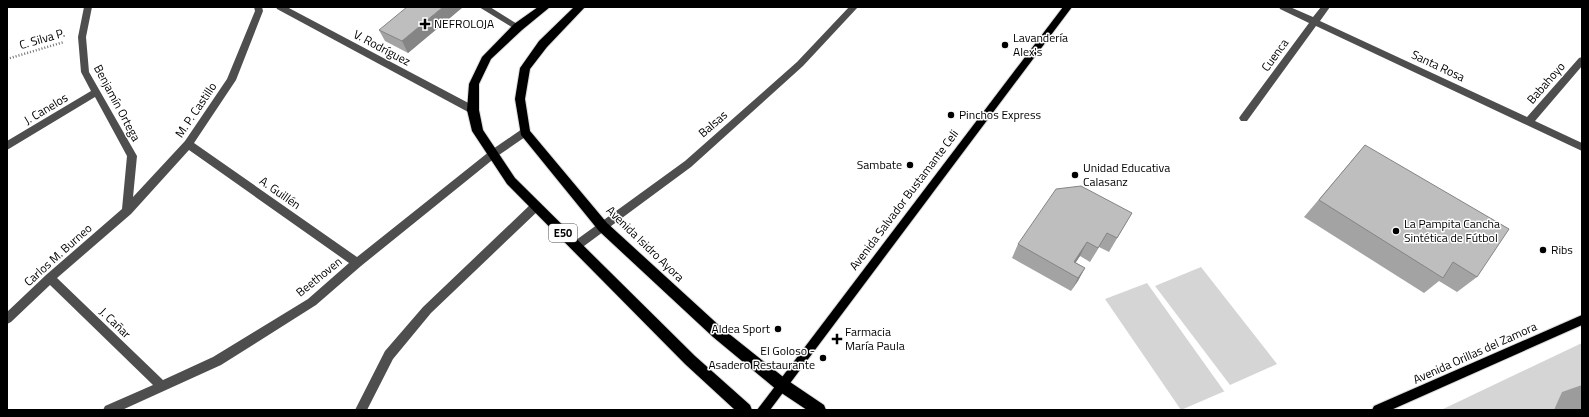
<svg xmlns="http://www.w3.org/2000/svg" width="1589" height="417" font-family="'Titillium Web',sans-serif">
<style>
.green{fill:#d5d5d5}
.lines{fill:none;stroke-linecap:round;stroke-linejoin:round}
.river{fill:#9c9c9c;fill-rule:evenodd}
.major-casing{stroke:#dbdbdb;stroke-width:2}
.highway-casing{stroke:#dbdbdb;stroke-width:2}
.path{stroke:#707070;stroke-width:2.5;stroke-dasharray:1 2;stroke-linecap:butt}
.minor{fill:#4e4e4e;fill-rule:evenodd}
.major{fill:#000;fill-rule:evenodd}
.highway{fill:#000;fill-rule:evenodd}
.wall{fill:#a3a3a3}
.shaded-wall{fill:#858585}
.building{fill:#bebebe;stroke:#858585}
.poi-dot{fill:#000;stroke:#fff;stroke-width:1.5}
.labels{text-anchor:middle;stroke-width:3;stroke-linejoin:round;paint-order:stroke}
.shield{fill:#fff;stroke:#4c4c4c;stroke-width:1}
.shield-label{font-size:11px;font-weight:bold;fill:#000}
.poi-label{font-size:12px;fill:#000;stroke:#fff;text-anchor:start}
.street-label{font-size:12px;fill:#000;stroke:#fff}
</style>
<rect width="100%" height="100%" fill="#fff"/>
<g class="green">
<polygon points="1201,267 1277,364 1230,385 1155,286"/>
<polygon points="1147,283 1224,391 1225,391 1181,410 1105,299"/>
<polygon points="1582,343 1582,410 1441,410"/>
</g>
<g class="lines">
<polygon class="river" points="1582,385 1582,410 1554,410 1562,392"/>
<defs>
<g id="major">
<polygon points="1063,7 1072,7 770,410 757,410"/>
<polygon points="1582,315 1582,325 1391,410 1372,410 1374,406"/>
</g>
<g id="highway">
<polygon points="538,7 550,7 522,30 491,59 479,84 479,110 483,130 515,178 695,356 750,405 752,410 735,410 685,364 507,184 472,131 467,110 469,84 482,57 514,24"/>
<polygon points="574,7 585,7 547,47 530,69 525,99 530,131 607,223 723,329 787,380 824,405 826,410 807,410 777,390 713,337 599,231 521,135 515,99 520,68 539,41"/>
</g>
</defs>
<use href="#major" class="major-casing"/>
<use href="#highway" class="highway-casing"/>
<polyline class="path" points="7,59 64,42"/>
<g class="minor">
<path d="M84 7H92L86 37 89 72 137 156 133 197 185 141 227 79 255 11 254 7H262L263 11 236 80 194 143 357 257 490 151 522 129 525 128 530 132 528 135 496 157 361 266 316 305 221 365 122 410H103L105 406 153 385 50 285 11 322 7 324V312L46 275 122 209 127 156 95 97 7 150V141L91 91 81 72 78 37ZM189 150 349 263 308 299 213 357 163 380 57 278 131 214Z"/>
<polygon points="276,7 287,7 476,107 478,110 473,114 470,113 277,9"/>
<polygon points="479,7 490,7 522,27 518,30 515,29"/>
<polygon points="849,7 858,7 803,66 691,167 580,249 576,250 572,249 571,246 572,243 685,161 797,62"/>
<polygon points="1279,7 1290,7 1313,17 1321,7 1330,7 1320,21 1527,117 1579,58 1582,57 1582,66 1535,121 1582,143 1582,151 1316,26 1247,121 1241,121 1239,118 1241,115 1309,23 1280,9"/>
<polygon points="536,202 540,203 541,206 540,209 431,313 393,359 367,410 355,410 385,351 423,307 532,203"/>
</g>
<use href="#major" class="major"/>
<use href="#highway" class="highway"/>
</g>
<g class="wall">
<polygon points="463,7 408,53 385,41 379,30"/>
<polygon points="1365,145 1477,277 1457,292 1439,281 1424,293 1304,217"/>
<polygon points="1132,213 1109,252 1099,247 1090,262 1080,256 1075,262 1085,268 1071,291 1012,258 1018,244"/>
</g>
<g class="shaded-wall">
<polygon points="443,7 463,7 408,53 402,41"/>
<polygon points="1107,233 1099,247 1090,262 1098,248"/>
<polygon points="1087,242 1080,256 1069,273 1074,262"/>
<polygon points="1085,268 1078,281 1071,291 1078,278"/>
</g>
<g class="building">
<polygon points="407,7 443,7 402,41 379,30"/>
<polygon points="1365,145 1509,229 1477,277 1453,262 1443,278 1319,200"/>
<polygon points="1081,186 1132,213 1117,238 1107,233 1098,248 1087,242 1074,262 1085,268 1078,278 1018,244 1056,189"/>
</g>
<g class="poi-dot">
<path d="M423 18h4v4h4v4h-4v4h-4v-4h-4v-4h4z"/>
<circle cx="1005" cy="45" r="4"/>
<circle cx="951" cy="115" r="4"/>
<circle cx="910" cy="165" r="4"/>
<circle cx="1075" cy="175" r="4"/>
<circle cx="1396" cy="231" r="4"/>
<circle cx="1543" cy="250" r="4"/>
<circle cx="778" cy="329" r="4"/>
<path d="M835 333h4v4h4v4h-4v4h-4v-4h-4v-4h4z"/>
<circle cx="823" cy="358" r="4"/>
</g>
<g class="labels">
<rect class="shield" x="549" y="224" width="28" height="18" rx="3"/>
<g class="shield-label">
<text x="563" y="237">E50</text>
</g>
<g class="poi-label">
<text x="434" y="28">NEFROLOJA</text>
<text x="1013" y="42">Lavandería<tspan x="1013" dy="14">Alex's</tspan></text>
<text x="959" y="119">Pinchos Express</text>
<text x="902" y="169" text-anchor="end">Sambate</text>
<text x="1083" y="172">Unidad Educativa<tspan x="1083" dy="14">Calasanz</tspan></text>
<text x="1404" y="228">La Pampita Cancha<tspan x="1404" dy="14">Sintética de Fútbol</tspan></text>
<text x="1551" y="254">Ribs</text>
<text x="770" y="333" text-anchor="end">Aldea Sport</text>
<text x="845" y="336">Farmacia<tspan x="845" dy="14">María Paula</tspan></text>
<text x="815" y="355" text-anchor="end">El Goloso -<tspan x="815" dy="14">Asadero Restaurante</tspan></text>
</g>
<g class="street-label">
<text transform="translate(42 39) rotate(-16)" y="4">C. Silva P.</text>
<text transform="translate(382 48) rotate(28)" y="4">V. Rodríguez</text>
<text transform="translate(1275 55) rotate(-54)" y="4">Cuenca</text>
<text transform="translate(1438 66) rotate(25)" y="4">Santa Rosa</text>
<text transform="translate(1546 83) rotate(-49)" y="4">Babahoyo</text>
<text transform="translate(117 103) rotate(62)" y="4">Benjamín Ortega</text>
<text transform="translate(46 109) rotate(-31)" y="4">J. Canelos</text>
<text transform="translate(196 110) rotate(-56)" y="4">M. P. Castillo</text>
<text transform="translate(713 124) rotate(-41)" y="4">Balsas</text>
<text transform="translate(280 193) rotate(35)" y="4">A. Guillén</text>
<text transform="translate(904 200) rotate(-53)" y="4">Avenida Salvador Bustamante Celi</text>
<text transform="translate(645 244) rotate(44)" y="4">Avenida Isidro Ayora</text>
<text transform="translate(58 255) rotate(-42)" y="4">Carlos M. Burneo</text>
<text transform="translate(319 277) rotate(-39)" y="4">Beethoven</text>
<text transform="translate(115 323) rotate(44)" y="4">J. Cañar</text>
<text transform="translate(1475 353) rotate(-24)" y="4">Avenida Orillas del Zamora</text>
</g>
</g>
<rect width="1589" height="417" fill="none" stroke="#000000" stroke-width="16"/>
</svg>
